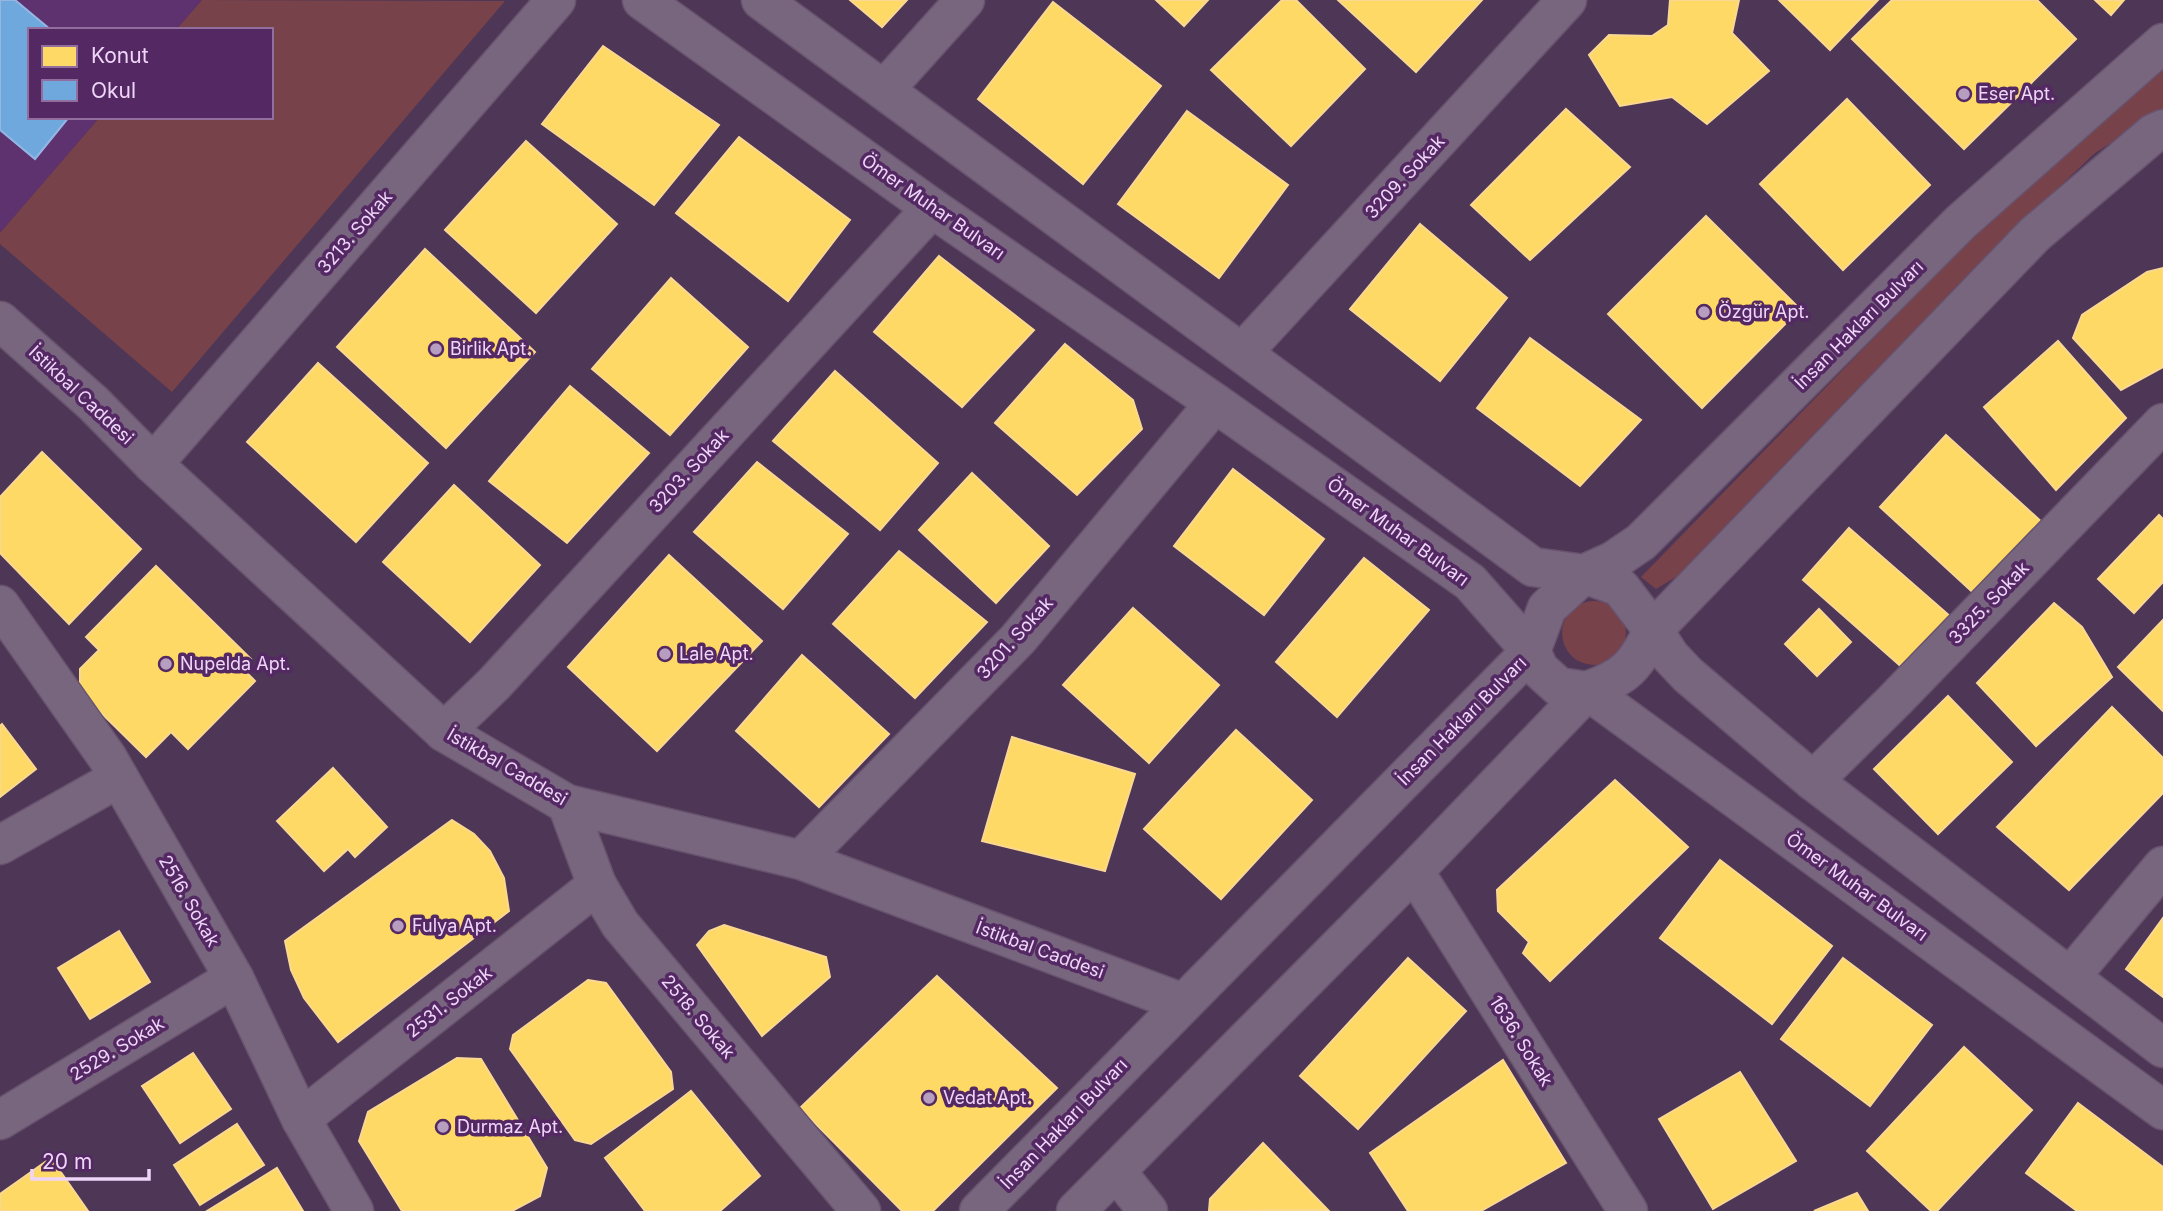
<svg xmlns="http://www.w3.org/2000/svg" width="2163" height="1211" font-family="Inter,sans-serif">
<style>
.built{fill:#5e326e}
.green{fill:#77424a}
.homes{fill:#ffd966;stroke:#fad892;stroke-width:2}
.schools{fill:#6fa8dc;stroke:#95b6e5;stroke-width:2}
.lines{fill:none;stroke-linecap:round;stroke-linejoin:round}
.minor-casing{stroke:#68536f;stroke-width:41}
.tertiary-casing{stroke:#68536f;stroke-width:41}
.secondary-casing{stroke:#68536f;stroke-width:41}
.minor{stroke:#78667e;stroke-width:38}
.tertiary{stroke:#78667e;stroke-width:38}
.secondary{stroke:#78667e;stroke-width:38}
.poi-dot{fill:#b79ec0;stroke:#542963;stroke-width:2.5}
.labels{text-anchor:middle;stroke-width:7;stroke-linejoin:round;paint-order:stroke}
.poi-label{font-size:18px;fill:#efd6f9;stroke:#542963;text-anchor:start}
.street-label{font-size:18px;fill:#efd6f9;stroke:#542963}
</style>
<rect width="100%" height="100%" fill="#4e3656"/>
<polygon class="built" points="0,0 202,0 176,30 30,30 30,117 100,117 0,233"/>
<g class="green">
<polygon points="202,0 505,1 172,392 0,244 0,233 100,117 271,117 271,30 176,30"/>
<polygon points="2163,61 2163,110 2095,153 1977,265 1676,577 1656,589 1641,577 1951,259"/>
<circle cx="1594" cy="633" r="32"/>
</g>
<g class="homes">
<polygon points="850,0 907,0 882,27"/>
<polygon points="1156,0 1208,0 1184,26"/>
<polygon points="1282,0 1296,0 1365,69 1291,146 1211,70"/>
<polygon points="1338,0 1482,0 1416,72"/>
<polygon points="1670,0 1739,0 1732,33 1769,71 1707,124 1672,97 1620,106 1589,55 1609,35 1652,36 1668,25"/>
<polygon points="1779,0 1878,0 1830,50"/>
<polygon points="1892,0 2037,0 2076,39 1964,149 1852,39"/>
<polygon points="2095,0 2124,0 2111,15"/>
<polygon points="1053,2 1161,86 1083,184 978,99"/>
<polygon points="603,46 719,125 654,205 542,124"/>
<polygon points="1847,99 1930,185 1843,270 1760,184"/>
<polygon points="1566,109 1630,167 1530,260 1471,205"/>
<polygon points="1187,111 1288,185 1219,278 1118,204"/>
<polygon points="739,137 850,220 788,301 676,213"/>
<polygon points="526,141 617,224 536,313 445,230"/>
<polygon points="1706,216 1800,309 1702,408 1608,314"/>
<polygon points="1420,224 1507,298 1440,381 1350,309"/>
<polygon points="425,249 535,352 446,448 337,347"/>
<polygon points="939,256 1034,330 962,407 874,332"/>
<polygon points="2163,268 2163,367 2121,390 2073,338 2082,315 2147,272"/>
<polygon points="671,278 748,347 670,435 592,369"/>
<polygon points="1530,338 1641,420 1580,486 1477,408"/>
<polygon points="2058,341 2126,418 2056,490 1984,407"/>
<polygon points="1065,344 1133,400 1142,429 1077,495 995,423"/>
<polygon points="318,363 428,463 356,542 247,442"/>
<polygon points="835,371 938,463 880,530 773,441"/>
<polygon points="570,386 649,453 567,543 489,481"/>
<polygon points="1946,435 2045,525 1979,598 1880,507"/>
<polygon points="42,452 141,549 69,624 0,553 0,497"/>
<polygon points="757,462 848,534 783,609 694,532"/>
<polygon points="1233,469 1324,539 1264,615 1174,546"/>
<polygon points="972,473 1049,546 996,603 919,530"/>
<polygon points="454,485 540,565 470,642 383,562"/>
<polygon points="2159,515 2163,519 2163,582 2134,613 2098,579"/>
<polygon points="1849,528 1951,617 1904,669 1803,580"/>
<polygon points="899,551 987,622 915,698 833,624"/>
<polygon points="669,555 762,641 657,751 568,667"/>
<polygon points="1364,558 1429,610 1337,717 1276,662"/>
<polygon points="156,566 251,659 242,668 255,681 188,749 171,732 146,757 80,692 80,669 99,650 86,637"/>
<polygon points="2054,603 2082,627 2112,677 2036,746 1977,683"/>
<polygon points="1133,608 1219,685 1149,763 1063,685"/>
<polygon points="1819,609 1851,642 1817,676 1785,644"/>
<polygon points="2163,620 2163,711 2118,667"/>
<polygon points="802,655 889,734 819,807 736,731"/>
<polygon points="1948,696 2012,762 1938,834 1874,769"/>
<polygon points="2112,707 2163,758 2163,793 2069,890 1997,827"/>
<polygon points="2,724 36,769 0,797 0,726"/>
<polygon points="1236,730 1312,800 1221,899 1144,829"/>
<polygon points="1012,737 1135,774 1105,871 982,841"/>
<polygon points="333,768 387,827 355,857 348,849 324,871 277,821"/>
<polygon points="1615,780 1688,847 1550,981 1523,953 1529,942 1498,911 1497,890"/>
<polygon points="452,820 474,834 490,851 504,878 509,911 338,1042 304,998 291,970 285,941"/>
<polygon points="1720,860 1832,946 1772,1024 1660,938"/>
<polygon points="2163,918 2163,997 2126,969"/>
<polygon points="724,925 826,957 830,977 762,1036 697,945 709,931"/>
<polygon points="119,931 150,982 90,1019 58,968"/>
<polygon points="1408,958 1466,1011 1358,1129 1300,1076"/>
<polygon points="1843,958 1932,1025 1870,1106 1781,1039"/>
<polygon points="937,976 1057,1088 933,1211 902,1211 800,1108"/>
<polygon points="588,980 606,983 671,1072 673,1089 591,1144 575,1140 510,1049 513,1035"/>
<polygon points="1964,1047 2032,1110 1937,1211 1931,1211 1867,1151"/>
<polygon points="193,1053 231,1109 180,1143 142,1086"/>
<polygon points="457,1058 481,1059 547,1168 540,1196 512,1211 402,1211 359,1141 368,1112"/>
<polygon points="1503,1060 1566,1163 1481,1211 1408,1211 1370,1153"/>
<polygon points="1740,1072 1796,1161 1713,1209 1659,1119"/>
<polygon points="691,1091 760,1176 720,1211 645,1211 605,1158"/>
<polygon points="2078,1103 2163,1167 2163,1211 2077,1211 2026,1173"/>
<polygon points="237,1124 264,1165 200,1205 174,1165"/>
<polygon points="1263,1143 1328,1210 1209,1211 1210,1199"/>
<polygon points="51,1158 88,1211 0,1211 0,1194"/>
<polygon points="277,1168 303,1211 207,1211"/>
<polygon points="1857,1193 1868,1211 1814,1211"/>
</g>
<polygon class="schools" points="0,0 15,0 51,30 30,30 30,117 69,117 35,159 0,130"/>
<g class="lines">
<defs>
<g id="minor">
<polyline points="884,90 965,0"/>
<polyline points="1242,353 1567,0"/>
<polyline points="153,464 556,0"/>
<polyline points="0,605 107,757 234,978 301,1119 354,1211"/>
<polyline points="444,732 494,684 932,208"/>
<polyline points="1813,781 1895,700 2163,423"/>
<polyline points="567,804 597,885 620,924 861,1211"/>
<polyline points="0,845 119,778"/>
<polyline points="801,860 1018,639 1215,403"/>
<polyline points="1414,871 1628,1211"/>
<polyline points="2070,977 2163,866"/>
<polyline points="301,1119 597,885"/>
<polyline points="0,1120 234,978"/>
<polyline points="1116,1171 1148,1211"/>
</g>
<polyline id="tertiary" points="0,321 93,403 153,464 444,732 567,804 801,860 1183,1003"/>
<g id="secondary">
<polyline points="642,0 932,208 1215,403 1470,582 1531,651 1539,669 1559,687 1587,691 1599,699 2163,1110"/>
<polyline points="761,0 1533,567 1584,574 1620,587 1653,630 1670,656 1688,675 1813,781 2163,1048"/>
<polyline points="979,1211 1531,651 1547,608 1584,574 1613,561 1641,542 1961,222 2163,43"/>
<path d="M1076 1211 1414 871 1587 691C1626 677 1635 667 1653 630L2035 234 2154 133 2163 129"/>
</g>
</defs>
<use href="#minor" class="minor-casing"/>
<use href="#tertiary" class="tertiary-casing"/>
<use href="#secondary" class="secondary-casing"/>
<use href="#minor" class="minor"/>
<use href="#tertiary" class="tertiary"/>
<use href="#secondary" class="secondary"/>
</g>
<g class="poi-dot">
<circle cx="1964" cy="94" r="7"/>
<circle cx="1704" cy="312" r="7"/>
<circle cx="436" cy="349" r="7"/>
<circle cx="665" cy="654" r="7"/>
<circle cx="166" cy="664" r="7"/>
<circle cx="398" cy="926" r="7"/>
<circle cx="929" cy="1098" r="7"/>
<circle cx="443" cy="1127" r="7"/>
</g>
<g class="labels">
<g class="poi-label">
<text x="1978" y="100">Eser Apt.</text>
<text x="1718" y="318">Özgür Apt.</text>
<text x="450" y="355">Birlik Apt.</text>
<text x="679" y="660">Lale Apt.</text>
<text x="180" y="670">Nupelda Apt.</text>
<text x="412" y="932">Fulya Apt.</text>
<text x="943" y="1104">Vedat Apt.</text>
<text x="457" y="1133">Durmaz Apt.</text>
</g>
<g class="street-label">
<text transform="translate(1405 177) rotate(-47)" y="6">3209. Sokak</text>
<text transform="translate(933 207) rotate(35)" y="6">Ömer Muhar Bulvarı</text>
<text transform="translate(355 232) rotate(-49)" y="6">3213. Sokak</text>
<text transform="translate(1859 325) rotate(-45)" y="6">İnsan Hakları Bulvarı</text>
<text transform="translate(81 395) rotate(43)" y="6">İstikbal Caddesi</text>
<text transform="translate(689 471) rotate(-47)" y="6">3203. Sokak</text>
<text transform="translate(1398 532) rotate(36)" y="6">Ömer Muhar Bulvarı</text>
<text transform="translate(1989 603) rotate(-46)" y="6">3325. Sokak</text>
<text transform="translate(1015 638) rotate(-48)" y="6">3201. Sokak</text>
<text transform="translate(1462 721) rotate(-45)" y="6">İnsan Hakları Bulvarı</text>
<text transform="translate(507 767) rotate(30)" y="6">İstikbal Caddesi</text>
<text transform="translate(1857 887) rotate(36)" y="6">Ömer Muhar Bulvarı</text>
<text transform="translate(189 901) rotate(60)" y="6">2516. Sokak</text>
<text transform="translate(1040 950) rotate(20)" y="6">İstikbal Caddesi</text>
<text transform="translate(449 1002) rotate(-38)" y="6">2531. Sokak</text>
<text transform="translate(698 1017) rotate(50)" y="6">2518. Sokak</text>
<text transform="translate(1521 1041) rotate(58)" y="6">1636. Sokak</text>
<text transform="translate(117 1049) rotate(-31)" y="6">2529. Sokak</text>
<text transform="translate(1064 1124) rotate(-46)" y="6">İnsan Hakları Bulvarı</text>
</g>
</g>
<rect x="28" y="28" width="245" height="91" fill="#542963" stroke="#926e9f" stroke-width="2"/>
<rect x="42" y="46" width="35" height="21" fill="#ffd966" stroke="#926e9f" stroke-width="2"/>
<text x="91" y="63" font-size="21" fill="#efd6f9">Konut</text>
<rect x="42" y="80" width="35" height="21" fill="#6fa8dc" stroke="#926e9f" stroke-width="2"/>
<text x="91" y="98" font-size="21" fill="#efd6f9">Okul</text>
<path d="M32 1169v10h117v-10" fill="none" stroke="#efd6f9" stroke-width="3.5"/>
<text x="42" y="1169" font-size="21" fill="#efd6f9" stroke="#542963" stroke-width="5" paint-order="stroke">20 m</text>
</svg>
